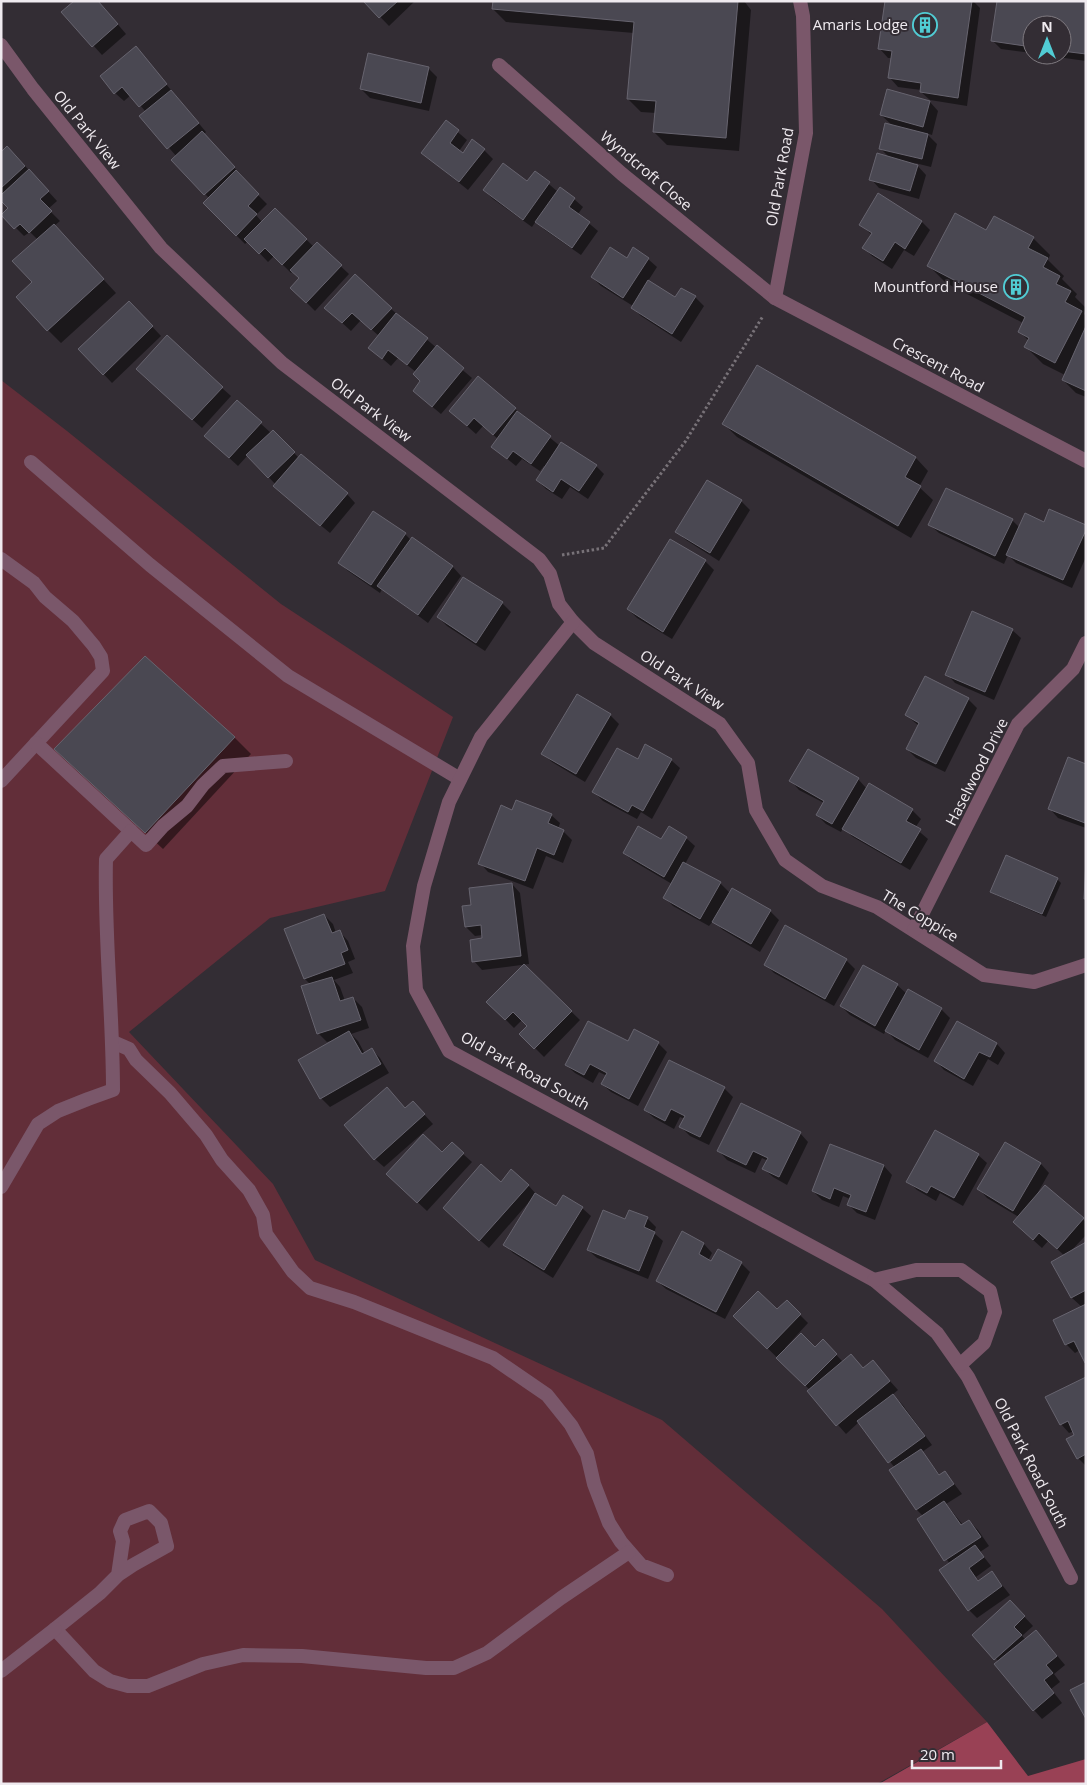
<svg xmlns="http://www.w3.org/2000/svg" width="1087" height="1785" font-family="'Open Sans',sans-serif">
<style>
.green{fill:#622e39}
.forest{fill:#994155}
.shadow{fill:#0007}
.building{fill:#4a4852;stroke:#67646f}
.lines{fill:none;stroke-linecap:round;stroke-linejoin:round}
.path{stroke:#787278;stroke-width:3;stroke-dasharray:2.5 2.5;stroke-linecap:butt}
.service{stroke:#7a576a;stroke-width:14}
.minor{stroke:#7a576a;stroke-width:14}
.labels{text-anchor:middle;stroke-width:4;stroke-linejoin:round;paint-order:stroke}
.poi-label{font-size:15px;fill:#efeaef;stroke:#332d34;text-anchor:end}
.street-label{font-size:15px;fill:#efeaef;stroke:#332d34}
</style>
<rect width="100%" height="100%" fill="#332d34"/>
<polygon class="green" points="1,380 67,431 281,604 453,717 385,891 270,918 129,1032 273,1184 315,1260 662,1420 882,1609 987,1722 877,1784 1,1784"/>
<polygon class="forest" points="987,1722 1028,1776 1086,1759 1086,1784 879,1784"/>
<g class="shadow">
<polygon points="98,1 126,34 102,55 63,12"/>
<polygon points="365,1 415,1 389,26"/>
<polygon points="494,1 744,1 751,10 739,151 667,145 654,132 656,113 641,112 628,99 634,33 506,22 493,9"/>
<polygon points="886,1 973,1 980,8 967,106 930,100 921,92 921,90 898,87 890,78 892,58 888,58 880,49"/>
<polygon points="1086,1 1086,61 1043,55 1062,55 1062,25 1032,25 1032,53 1001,49 992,40"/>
<polygon points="136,48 206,132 203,135 243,177 241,178 267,204 256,215 262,222 275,209 314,247 317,244 349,274 315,311 292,288 301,278 293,271 291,273 274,256 268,262 248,241 245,244 204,203 209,198 173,160 177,157 141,116 146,112 131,95 124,101 115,93"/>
<polygon points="428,68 437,77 429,111 370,98 361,89"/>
<polygon points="930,102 938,111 932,135 926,133 937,144 931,167 915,163 926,175 919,199 879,188 871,179 890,158 880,148 893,126 881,115"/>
<polygon points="446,122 467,140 459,151 463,154 484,150 493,159 468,190 422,153"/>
<polygon points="1,153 16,156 57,201 48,209 60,221 54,226 116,293 61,343 48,330 34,282 38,240 30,232 24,236 3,215 10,209 4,202 1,204"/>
<polygon points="535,172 558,192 574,199 583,207 578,214 598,231 581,255 545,230 536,221 532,227 493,199 484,190 528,182"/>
<polygon points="878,195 922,222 930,230 914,256 904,250 892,269 872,256 864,248 872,235 860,224"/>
<polygon points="987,232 1033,238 1050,255 1048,260 1064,276 1062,279 1077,294 1075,297 1086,308 1084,314 1086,316 1086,397 1076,393 1063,380 1065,375 1043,364 1026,347 1029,341 1019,331 1023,323 946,283 929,266"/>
<polygon points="627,259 648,259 657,267 648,281 675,299 695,297 704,306 681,342 641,316 632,307 633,306 601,286 592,277"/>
<polygon points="129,302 161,336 112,383 80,349"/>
<polygon points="326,308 391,309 472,378 441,414 423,399 422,382 416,372 398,358 391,366 370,348 379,336 361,320 351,331"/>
<polygon points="757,366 916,458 928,471 919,487 933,500 911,538 737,437 724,424"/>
<polygon points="146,378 222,388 231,396 202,428"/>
<polygon points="237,402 271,433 273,432 299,458 347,494 355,503 330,533 284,495 276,485 248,455 238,466 214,444"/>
<polygon points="515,409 560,446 596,466 604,474 588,499 570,487 562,499 546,489 537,480 546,467 544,466 540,471 522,459 516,466 493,447 498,439 483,426 476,434 459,419"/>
<polygon points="708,482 741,501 750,510 719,561 686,540 677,532"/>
<polygon points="1012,520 1020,528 1044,523 1086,527 1086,557 1072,588 1016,563 1008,555 1004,564 939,533 930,525"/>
<polygon points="405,534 411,540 412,539 453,567 461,576 428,623 382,589 380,593 348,571 340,563"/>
<polygon points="670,540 705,561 714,570 672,639 637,618 628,609"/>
<polygon points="502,603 511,612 485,651 447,626 438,617"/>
<polygon points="1012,630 1021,638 994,700 955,683 947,674"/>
<polygon points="577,696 610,715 619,724 585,782 552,762 543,754"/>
<polygon points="968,699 977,708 945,772 916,758 907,749 919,726 906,715"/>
<polygon points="234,737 251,754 163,849 56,749"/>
<polygon points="671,760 680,768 652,819 641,812 637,819 603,801 594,792 638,761"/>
<polygon points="1086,765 1086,828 1058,818 1050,809"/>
<polygon points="858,779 867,789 912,810 921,819 915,828 928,839 910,870 853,837 843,828 841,832 826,824 817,815 824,803 799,790 791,781"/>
<polygon points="512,811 551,815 560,823 558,829 563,831 572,840 563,863 546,856 533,889 488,872 480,863"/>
<polygon points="686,838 695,846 685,864 720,883 730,893 770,911 779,920 760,952 723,930 713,921 709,926 673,906 665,898 672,884 633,861 624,853 662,840"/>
<polygon points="1057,879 1061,883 1046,917 996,895 992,891"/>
<polygon points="512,884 520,893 529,964 482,970 474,961 484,939 483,935 475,936 466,927 472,906"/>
<polygon points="324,915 333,924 336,933 340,932 348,941 355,959 348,962 353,973 334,980 340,987 345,1001 353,998 362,1007 369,1028 351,1034 358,1041 365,1054 372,1050 380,1058 389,1073 330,1107 321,1098 300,1061 334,1040 327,1042 318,1033 311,985 305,979 286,930"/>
<polygon points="846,960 855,969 834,1006 774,973 765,964"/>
<polygon points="524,966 580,1020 544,1057 521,1034 528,1026 522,1020 514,1028 488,1002"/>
<polygon points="864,966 897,985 907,994 941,1009 950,1018 928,1058 895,1040 886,1030 884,1034 850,1015 841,1006"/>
<polygon points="958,1022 997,1044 1005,1053 998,1065 988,1059 973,1086 944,1070 936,1061"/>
<polygon points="629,1043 658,1043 667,1052 638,1106 611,1092 602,1084 607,1076 599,1072 593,1083 575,1073 566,1065"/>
<polygon points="669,1062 724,1088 733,1097 709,1145 690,1136 681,1127 685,1119 680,1117 674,1129 654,1118 645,1110"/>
<polygon points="405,1109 421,1111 433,1124 384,1167 375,1159"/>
<polygon points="800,1133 808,1142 787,1185 773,1177 764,1169 768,1161 762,1158 755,1173 727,1160 719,1151"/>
<polygon points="1006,1144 1041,1164 1049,1173 1037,1194 1038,1195 1045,1186 1086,1222 1086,1235 1071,1251 1086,1244 1086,1362 1080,1350 1075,1353 1066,1344 1082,1307 1072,1298 1053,1263 1065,1256 1048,1241 1042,1248 1023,1231 1019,1217 987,1198 979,1189"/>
<polygon points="443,1154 463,1154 472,1162 427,1211 396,1182"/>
<polygon points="978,1155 987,1163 963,1206 940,1193 936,1201 917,1190 908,1181"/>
<polygon points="884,1166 892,1175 875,1220 857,1213 848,1204 850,1199 843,1196 839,1207 822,1200 813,1191"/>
<polygon points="501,1183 528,1185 536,1194 557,1208 582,1208 591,1216 553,1278 513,1253 505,1245 530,1203 529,1202 489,1248 453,1217"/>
<polygon points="630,1212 648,1219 656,1227 654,1233 663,1241 648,1279 597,1258 588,1250 626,1221"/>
<polygon points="682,1233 704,1244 712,1253 708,1261 741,1263 750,1272 725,1319 666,1289 657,1281"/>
<polygon points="787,1302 808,1323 785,1348 786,1349 815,1348 823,1341 843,1362 863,1369 881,1371 898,1390 892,1395 902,1404 932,1445 922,1452 940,1475 945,1472 962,1494 946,1504 963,1525 969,1521 978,1530 989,1546 980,1552 991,1566 976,1577 979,1581 992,1572 1010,1595 977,1618 969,1610 950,1564 918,1519 923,1516 917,1510 891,1471 895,1468 859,1422 846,1434 808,1391 810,1390 735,1316 777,1311"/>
<polygon points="1086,1378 1086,1466 1078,1458 1076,1435 1074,1431 1069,1433 1061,1424"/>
<polygon points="1019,1611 1033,1626 1022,1636 1026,1640 1044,1640 1065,1665 1054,1674 1060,1682 1051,1689 1062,1703 1042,1719 1034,1710 999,1662 974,1635"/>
</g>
<g class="building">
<polygon points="74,1 98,1 118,24 92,47 61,12"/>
<polygon points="363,1 398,1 379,18"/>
<polygon points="493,1 738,1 726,138 653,132 656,101 627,99 634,22 492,9"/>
<polygon points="885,1 972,1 958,98 920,92 921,83 888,78 892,51 878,49"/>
<polygon points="997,1 1086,1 1086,54 1062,51 1062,25 1032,25 1032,47 991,41"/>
<polygon points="136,46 167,84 139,107 122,87 114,94 100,76"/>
<polygon points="368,53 429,67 421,103 360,89"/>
<polygon points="887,89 930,101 923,127 880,115"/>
<polygon points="171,90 199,123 167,149 139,116"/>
<polygon points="446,120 459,130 450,143 463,153 472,139 485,149 459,182 421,153"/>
<polygon points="885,123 928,134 922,159 879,149"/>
<polygon points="202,131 235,167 204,195 171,160"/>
<polygon points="7,146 25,166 1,188 1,152"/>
<polygon points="877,153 918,165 910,191 869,180"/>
<polygon points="503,163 527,181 535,171 550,182 523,220 483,190"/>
<polygon points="29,169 49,191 40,199 52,211 29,233 20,224 14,229 1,215 8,208 1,201 1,195"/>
<polygon points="236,170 259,194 248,206 257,214 236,236 203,203"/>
<polygon points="560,187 575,198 569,207 590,222 572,248 535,222"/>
<polygon points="878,193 922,221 905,249 895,242 883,261 862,248 872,233 859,225"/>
<polygon points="275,208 307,239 282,265 265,248 259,254 244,239"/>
<polygon points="955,213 986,230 994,216 1034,237 1028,248 1048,258 1043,267 1060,276 1056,284 1071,291 1065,302 1082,311 1055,363 1024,347 1029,338 1018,332 1025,317 927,266"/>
<polygon points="54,224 104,279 47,331 16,297 32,282 12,261"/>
<polygon points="317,242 342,265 306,303 290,288 299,278 290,270"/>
<polygon points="610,247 627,258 633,247 649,258 623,298 591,277"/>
<polygon points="355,274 392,308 371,330 352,313 342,323 324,308"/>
<polygon points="648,280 675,297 681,288 696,296 672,334 631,308"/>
<polygon points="129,301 153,326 103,375 78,349"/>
<polygon points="396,313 428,338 407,365 388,350 382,359 368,348"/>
<polygon points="1086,326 1086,391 1062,380"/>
<polygon points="167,335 223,387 192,420 136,369"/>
<polygon points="437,345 464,368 432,407 413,391 420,381 413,374"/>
<polygon points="757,365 916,457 905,477 921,486 898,526 722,424"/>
<polygon points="478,376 516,408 493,435 474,418 467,426 449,411"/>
<polygon points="237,400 262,422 229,458 204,436"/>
<polygon points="517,411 551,436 531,464 513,451 507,459 491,447"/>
<polygon points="273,430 295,452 268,478 246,455"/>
<polygon points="561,442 597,465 579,491 561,479 553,492 536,480"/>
<polygon points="301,454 348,493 320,526 273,486"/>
<polygon points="707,480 742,500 710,553 675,532"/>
<polygon points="946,488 1013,519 995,556 928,525"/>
<polygon points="1049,509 1086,525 1086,530 1063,580 1006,555 1025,513 1044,522"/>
<polygon points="373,511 406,533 371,585 338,563"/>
<polygon points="412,537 453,566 418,615 377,586"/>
<polygon points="670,539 706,560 663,632 627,609"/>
<polygon points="463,577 503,602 476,643 437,617"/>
<polygon points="972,611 1013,629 985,692 945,675"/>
<polygon points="145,656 235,737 145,833 54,749"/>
<polygon points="925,676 969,698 936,764 906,749 919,723 905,715"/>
<polygon points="577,694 611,714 576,774 541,754"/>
<polygon points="645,744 672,759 643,811 632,805 628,812 592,792 617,748 638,759"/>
<polygon points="808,749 859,778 832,824 816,815 824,801 789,781"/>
<polygon points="1068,757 1086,764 1085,823 1048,809"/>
<polygon points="869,783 913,809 906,821 921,829 901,863 842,829"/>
<polygon points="516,800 552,814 548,823 564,830 554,855 537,848 525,881 478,864 501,805 512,810"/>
<polygon points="638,826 661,839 669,826 687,837 664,877 623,853"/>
<polygon points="1006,855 1058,878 1042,914 990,892"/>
<polygon points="1086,860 1086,899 1084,899"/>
<polygon points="683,862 721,882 700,919 663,898"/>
<polygon points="512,883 521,956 472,962 470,940 482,938 481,925 465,927 462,906 471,905 469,888"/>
<polygon points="732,888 771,910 751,944 712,922"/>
<polygon points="324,914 332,933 340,930 348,950 341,953 345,964 304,979 284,929"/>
<polygon points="785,925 847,959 825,999 764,965"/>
<polygon points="524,964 572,1011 534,1049 519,1034 527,1026 513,1012 505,1020 486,1002"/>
<polygon points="863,965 898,984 875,1026 840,1006"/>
<polygon points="332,977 340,1001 353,997 361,1020 317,1034 301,986"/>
<polygon points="908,989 942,1008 919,1050 885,1031"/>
<polygon points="588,1021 628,1041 634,1029 659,1042 629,1099 601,1084 607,1073 590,1064 584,1075 565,1065"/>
<polygon points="957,1021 997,1043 990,1057 979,1052 964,1079 934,1061"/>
<polygon points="349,1031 362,1054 372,1048 381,1064 320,1099 298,1060"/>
<polygon points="669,1060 725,1087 700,1137 679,1127 685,1116 671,1109 665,1121 644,1110"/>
<polygon points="387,1087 405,1108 413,1101 425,1114 374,1160 344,1125"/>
<polygon points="741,1103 801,1132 779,1177 762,1169 768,1158 753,1151 746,1165 717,1151"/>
<polygon points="935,1130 979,1154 954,1198 931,1186 927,1193 906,1182"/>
<polygon points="423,1134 442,1152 452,1142 464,1153 417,1203 386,1174"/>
<polygon points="1005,1142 1041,1163 1013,1211 977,1189"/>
<polygon points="830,1144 884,1165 866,1212 847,1205 851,1195 834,1188 830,1199 812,1191"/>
<polygon points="481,1164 501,1182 511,1169 529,1185 479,1241 443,1208"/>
<polygon points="1045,1185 1084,1218 1057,1249 1039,1233 1033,1240 1013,1222"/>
<polygon points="535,1193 556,1206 563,1195 583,1207 544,1270 503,1245"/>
<polygon points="603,1210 625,1219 629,1210 648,1217 644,1227 655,1232 639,1271 587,1250"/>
<polygon points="682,1231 704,1243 699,1254 711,1261 718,1249 742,1262 716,1312 656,1281"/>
<polygon points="1086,1242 1086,1290 1071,1298 1051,1262"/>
<polygon points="758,1291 777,1309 787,1300 801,1314 767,1349 733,1316"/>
<polygon points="1086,1304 1086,1363 1085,1363 1074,1341 1065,1345 1053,1320"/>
<polygon points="801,1333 815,1347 823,1339 837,1354 805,1386 776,1358"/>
<polygon points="851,1354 863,1368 873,1360 890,1381 836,1426 807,1391"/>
<polygon points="1086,1377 1086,1454 1077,1459 1066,1439 1074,1435 1068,1421 1060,1425 1045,1397"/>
<polygon points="893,1394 925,1436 888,1463 857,1421"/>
<polygon points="921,1449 939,1475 945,1471 954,1484 916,1510 889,1470"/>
<polygon points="944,1501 961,1525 969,1520 981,1537 944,1561 917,1519"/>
<polygon points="975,1545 984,1557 969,1568 978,1581 992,1571 1002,1586 968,1611 939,1570"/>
<polygon points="1010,1600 1025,1616 1014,1627 1022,1635 994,1660 972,1635"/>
<polygon points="1036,1630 1057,1656 1046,1665 1053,1673 1044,1680 1054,1693 1033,1711 994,1664"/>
<polygon points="1086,1682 1086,1719 1070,1690"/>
</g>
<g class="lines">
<polyline class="path" points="562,555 604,548 685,442 763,316"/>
<g class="service">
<polyline points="31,462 150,565 288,676 460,779"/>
<polyline points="1,559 34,583 45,597 73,621 94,646 101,657 103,671 1,781"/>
<polyline points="36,743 131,831"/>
<polyline points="113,1042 129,1049 136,1060 170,1093 206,1135 222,1160 249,1190 263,1215 266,1234 293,1272 310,1288 354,1302 493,1358 547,1395 571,1425 587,1454 594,1484 609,1523 621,1542 641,1565 667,1575"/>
<path d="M1 1187 38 1124 58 1111 88 1099 113 1090C113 1013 104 936 106 859L131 831 146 845 163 826 187 806 203 785 223 766 286 761"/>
<polyline points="118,1575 123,1541 120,1531 125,1520 149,1511 161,1523 167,1546 133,1565 118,1575 100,1593 55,1629 94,1671 110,1681 128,1686 148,1686 203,1664 243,1655 302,1656 426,1668 454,1668 487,1653 561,1598 629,1552"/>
<polyline points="1,1671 55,1629"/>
</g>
<g class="minor">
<polyline points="1,45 33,89 161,248 282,363 539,559 550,574 559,604 573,622 594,643 720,724 748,763 756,810 785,860 822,886 877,907 984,975 1034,982 1086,965"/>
<polyline points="499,65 622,174 775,298 1086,461"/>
<polyline points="775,298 806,133 803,16 800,1"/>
<polyline points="573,622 481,737 449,802 424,886 413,946 416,990 449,1051 874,1280 937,1333 968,1377 1071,1578"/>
<polyline points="914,930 1018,724 1073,669 1086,643"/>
<polyline points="874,1280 916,1270 961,1270 990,1291 995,1312 984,1343 961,1364"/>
</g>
</g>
<defs>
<symbol id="building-ring" viewBox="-11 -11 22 22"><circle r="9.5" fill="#332d34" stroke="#51ccd4" stroke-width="1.5"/><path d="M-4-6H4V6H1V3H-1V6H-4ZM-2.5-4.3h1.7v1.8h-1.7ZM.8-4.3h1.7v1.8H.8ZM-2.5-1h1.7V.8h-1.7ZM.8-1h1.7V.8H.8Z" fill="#51ccd4"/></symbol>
</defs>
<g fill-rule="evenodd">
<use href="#building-ring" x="911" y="11" width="28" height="28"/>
<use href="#building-ring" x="1002" y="273" width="28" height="28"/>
</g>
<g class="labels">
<g class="poi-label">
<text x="908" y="30">Amaris Lodge</text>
<text x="998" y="292">Mountford House</text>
</g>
<g class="street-label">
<text transform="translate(87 130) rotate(51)" y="5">Old Park View</text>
<text transform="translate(646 171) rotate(40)" y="5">Wyndcroft Close</text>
<text transform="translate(780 177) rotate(-80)" y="5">Old Park Road</text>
<text transform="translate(938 365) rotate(28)" y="5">Crescent Road</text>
<text transform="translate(371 410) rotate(37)" y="5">Old Park View</text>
<text transform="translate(682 680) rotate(33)" y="5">Old Park View</text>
<text transform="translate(977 772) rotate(-63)" y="5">Haselwood Drive</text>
<text transform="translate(920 916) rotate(31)" y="5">The Coppice</text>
<text transform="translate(525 1071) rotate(29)" y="5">Old Park Road South</text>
<text transform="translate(1031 1463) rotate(63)" y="5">Old Park Road South</text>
</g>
</g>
<rect width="1087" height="1785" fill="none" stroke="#efeaef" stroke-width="5"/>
<g transform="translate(1047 40)"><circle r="24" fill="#332d34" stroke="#7e797f"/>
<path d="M0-4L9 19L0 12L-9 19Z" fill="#51ccd4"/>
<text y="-8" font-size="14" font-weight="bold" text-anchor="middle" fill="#efeaef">N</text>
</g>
<path d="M912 1760v8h89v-8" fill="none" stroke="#efeaef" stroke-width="2.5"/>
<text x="920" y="1760" font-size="15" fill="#efeaef" stroke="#332d34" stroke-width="4" paint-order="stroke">20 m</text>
</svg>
